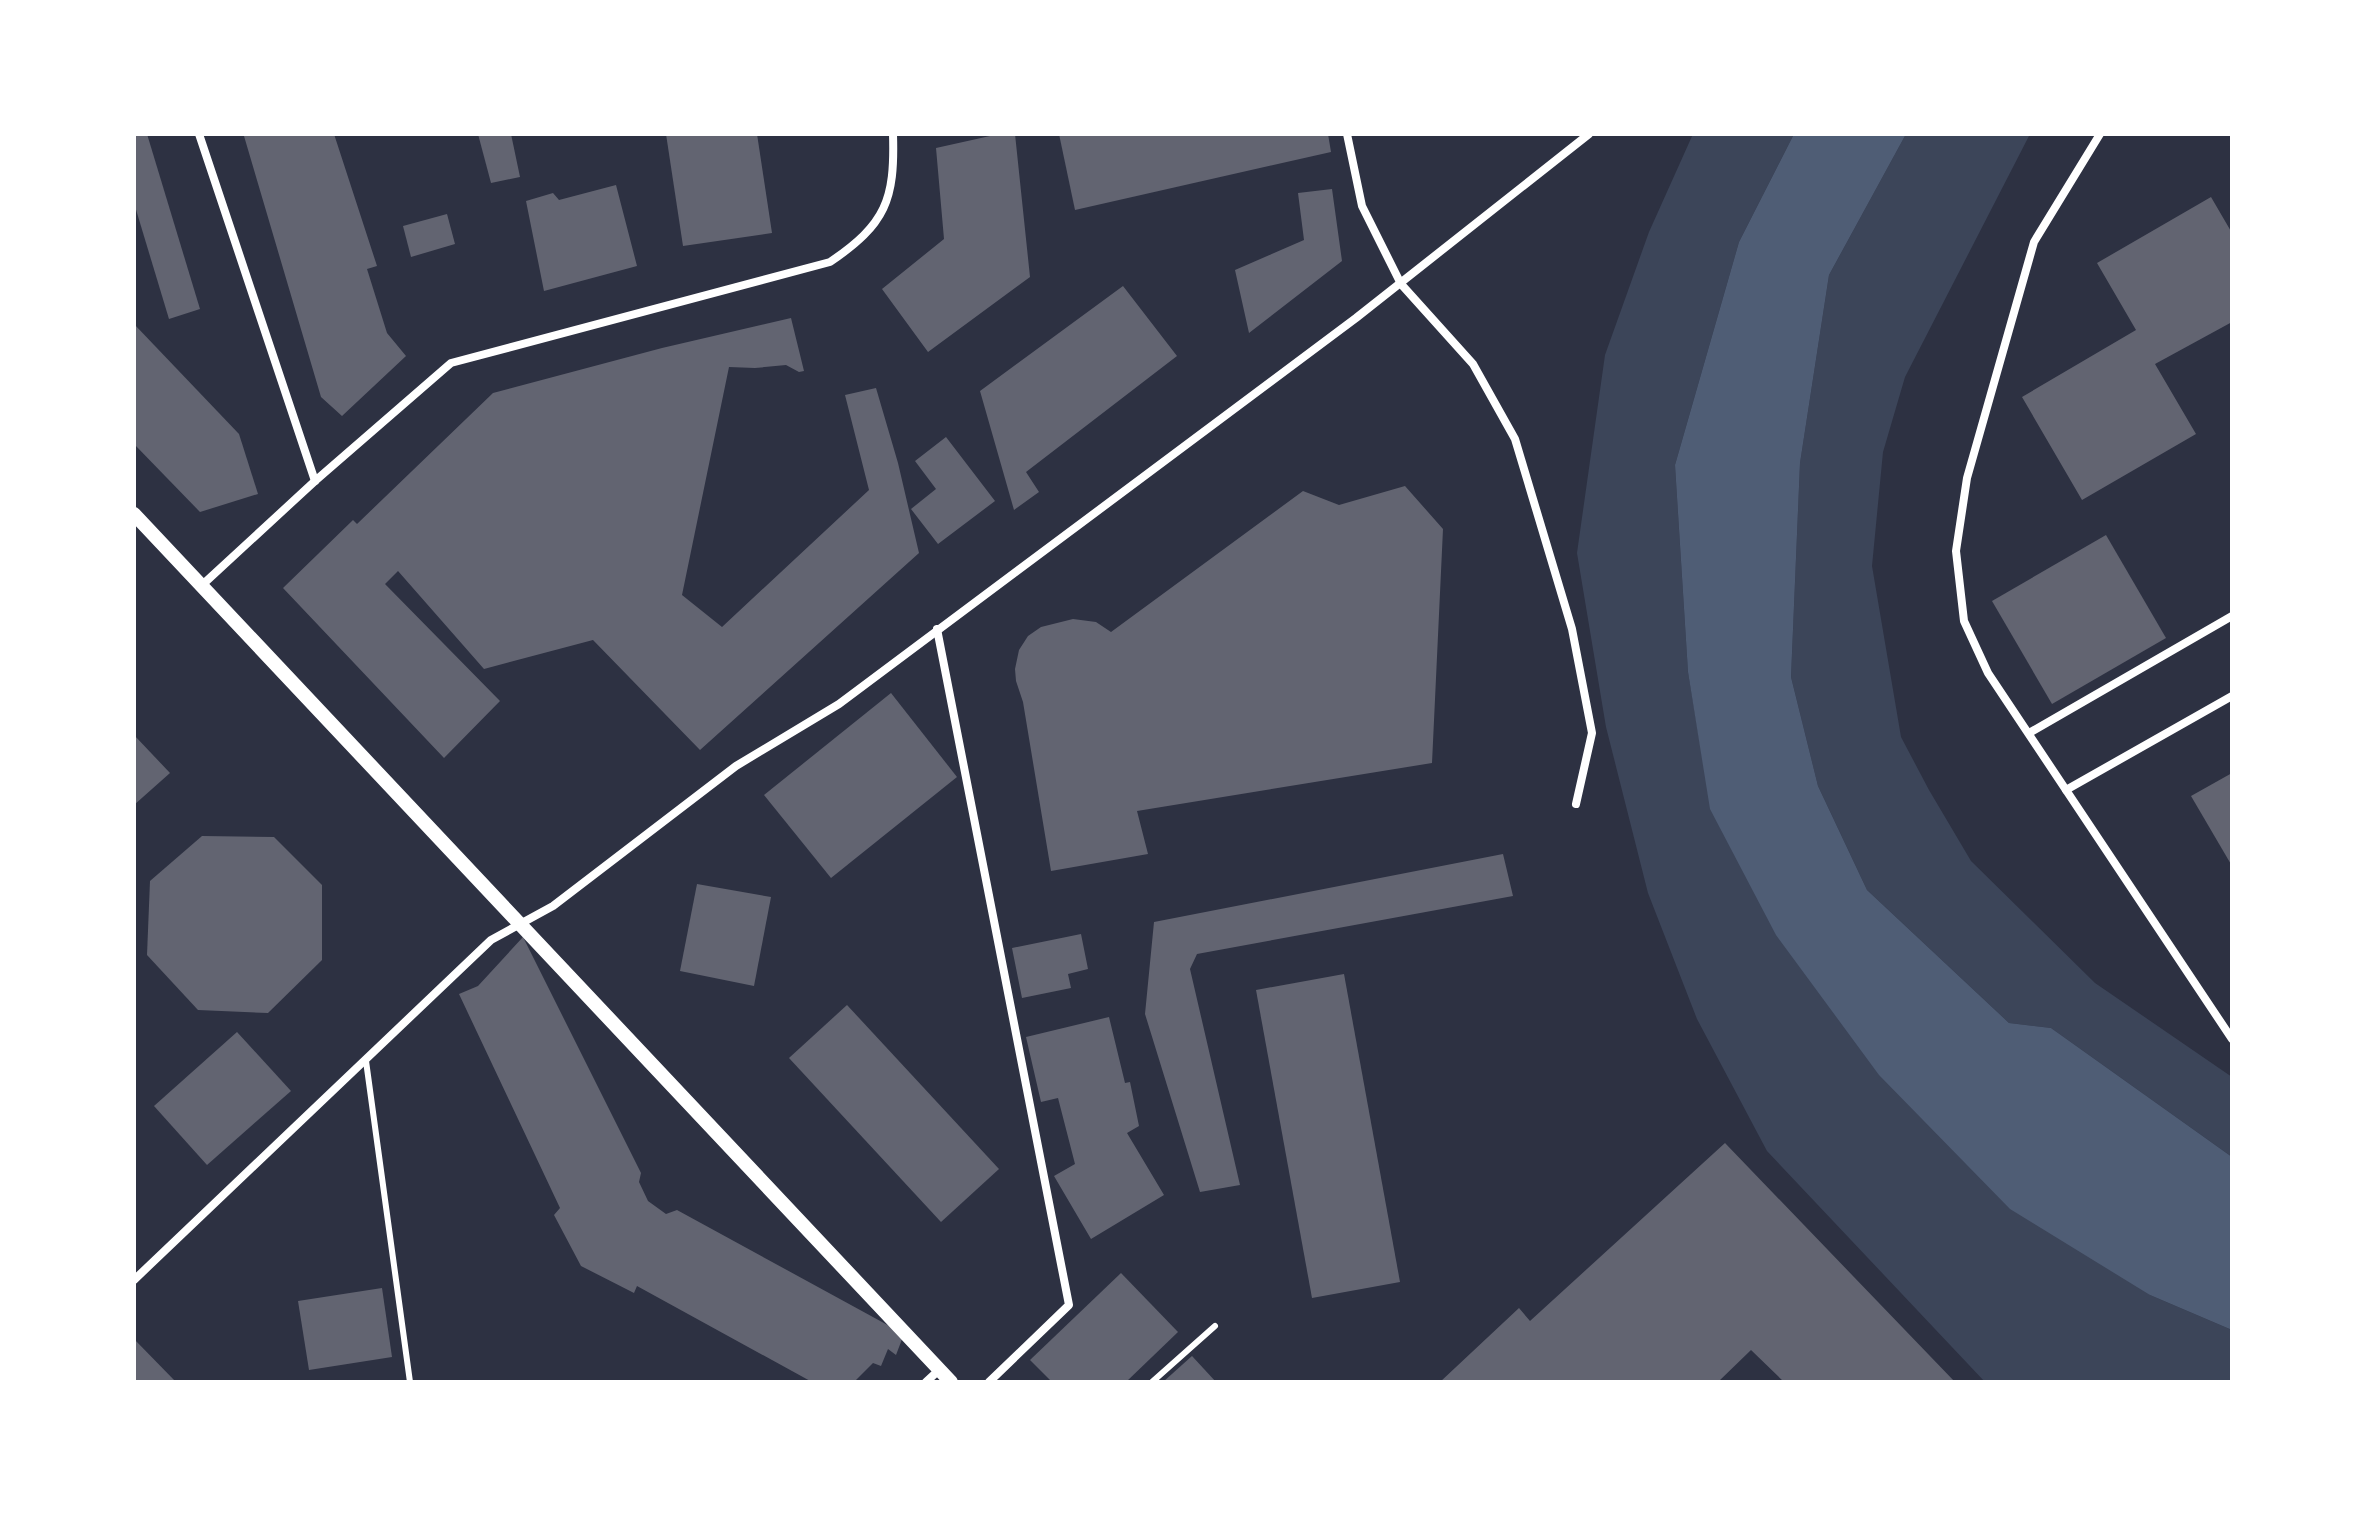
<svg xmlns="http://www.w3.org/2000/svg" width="2366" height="1516" font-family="Lato,sans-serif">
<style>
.green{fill:#3c4559}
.water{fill:#4f5d75}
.building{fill:#626471}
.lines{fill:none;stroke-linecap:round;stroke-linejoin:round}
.service{stroke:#fff;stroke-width:6}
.minor{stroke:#fff;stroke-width:8}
.tertiary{stroke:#fff;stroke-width:14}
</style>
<rect width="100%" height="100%" fill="#2d3142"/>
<g class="green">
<polygon points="1693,134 1794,134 1739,242 1675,465 1688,672 1711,809 2150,1295 2232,1330 2232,1382 1985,1382 1767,1151 1697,1019 1648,893 1606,727 1577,553 1605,355 1649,232"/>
<polygon points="1906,134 2030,134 1905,377 1883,452 1872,566 1901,737 1929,790 1971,861 2095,983 2232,1077 2232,1157 2051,1028 2009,1023 1867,890 1818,786 1791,677 1800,463 1829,275"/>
</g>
<polygon class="water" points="1794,134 1906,134 1829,275 1800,463 1791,677 1818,786 1867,890 2009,1023 2051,1028 2232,1157 2232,1330 2150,1295 2010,1209 1879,1075 1776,935 1710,809 1688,672 1675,465 1739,242"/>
<g class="building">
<polygon points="134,134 147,134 200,309 169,319 134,203"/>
<polygon points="252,134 334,134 377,266 367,269 387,333 406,356 342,416 321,397 244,136"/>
<polygon points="478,134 511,134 520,177 491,183"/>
<polygon points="666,134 757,134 772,233 683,246"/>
<polygon points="999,134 1015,134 1030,277 928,352 882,289 944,239 936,148"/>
<polygon points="1059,134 1328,134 1331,152 1075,210"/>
<polygon points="616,185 637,266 544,291 526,201 553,193 559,200"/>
<polygon points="1332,189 1342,261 1249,333 1235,270 1304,240 1298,193"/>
<polygon points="2211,197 2232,233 2232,322 2155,364 2196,434 2082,500 2022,397 2136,330 2097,263"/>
<polygon points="447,214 455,244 411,257 403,226"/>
<polygon points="1123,286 1177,356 1026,472 1039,492 1014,510 980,391"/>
<polygon points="791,318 804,371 799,372 786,365 755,368 729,367 682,595 722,627 869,490 845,395 876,388 898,463 919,553 700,750 593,640 484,669 398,571 385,584 500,701 444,758 283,588 353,520 357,524 493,393 662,348"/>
<polygon points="134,324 239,434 258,494 200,512 134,444"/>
<polygon points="946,437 995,501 938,544 911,509 936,489 915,461"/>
<polygon points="1405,486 1443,529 1432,763 1137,811 1148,854 1051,871 1023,702 1016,681 1015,669 1019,650 1028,636 1041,627 1073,619 1096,622 1111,632 1303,491 1339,505"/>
<polygon points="2106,535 2166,638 2052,704 1992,601"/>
<polygon points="891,693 957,777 831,878 764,795"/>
<polygon points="134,735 170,773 134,805"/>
<polygon points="2232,773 2232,866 2191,796"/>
<polygon points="202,836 274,837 322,885 322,960 268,1013 198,1010 147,955 150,881"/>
<polygon points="1503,854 1513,896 1197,954 1190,969 1240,1185 1200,1192 1145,1014 1154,922"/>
<polygon points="697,884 771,897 754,986 680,971"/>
<polygon points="1081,934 1088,969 1068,974 1071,988 1022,998 1012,948"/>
<polygon points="523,937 641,1173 639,1182 648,1201 666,1214 677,1210 904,1334 896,1355 888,1349 881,1366 873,1363 854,1382 812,1382 637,1286 634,1293 581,1266 554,1215 560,1208 459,994 478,986"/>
<polygon points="1344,974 1400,1282 1312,1298 1256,990"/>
<polygon points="847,1005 999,1169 941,1222 789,1058"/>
<polygon points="1109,1017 1125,1083 1130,1082 1139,1126 1127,1133 1164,1195 1091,1239 1054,1176 1075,1164 1058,1098 1041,1102 1026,1037"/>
<polygon points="237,1032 291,1091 207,1165 154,1106"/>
<polygon points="1725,1143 1955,1382 1784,1382 1751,1350 1718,1382 1440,1382 1519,1308 1530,1321"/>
<polygon points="1121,1273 1178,1332 1126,1382 1052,1382 1030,1360"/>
<polygon points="382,1288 392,1357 309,1370 298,1301"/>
<polygon points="134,1339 176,1382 134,1382"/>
<polygon points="1192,1356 1216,1382 1163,1382"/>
</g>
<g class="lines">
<g class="service">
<polyline points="366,1061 410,1382"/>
<polyline points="1152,1382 1215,1326"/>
</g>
<g class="minor">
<polyline points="199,134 315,481"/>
<polyline points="1347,134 1362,206 1401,284 1473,364 1515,439 1572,629 1592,733 1576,804"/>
<polyline points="2100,134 2034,242 1967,478 1956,551 1964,621 1988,673 2232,1039"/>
<path d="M200 587 315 481 451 363 830 262C886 224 895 200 893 134"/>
<polyline points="937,629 1069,1305 989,1382"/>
<polyline points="2029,733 2232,616"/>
<polyline points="2066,790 2232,696"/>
<polyline points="134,1280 491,940 553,906 736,766 839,704 1356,318 1589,134"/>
<polyline points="926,1382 939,1370"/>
</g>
<polyline class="tertiary" points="134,514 951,1382"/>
</g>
<rect width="2366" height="1516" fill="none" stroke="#ffffff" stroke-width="272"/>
</svg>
